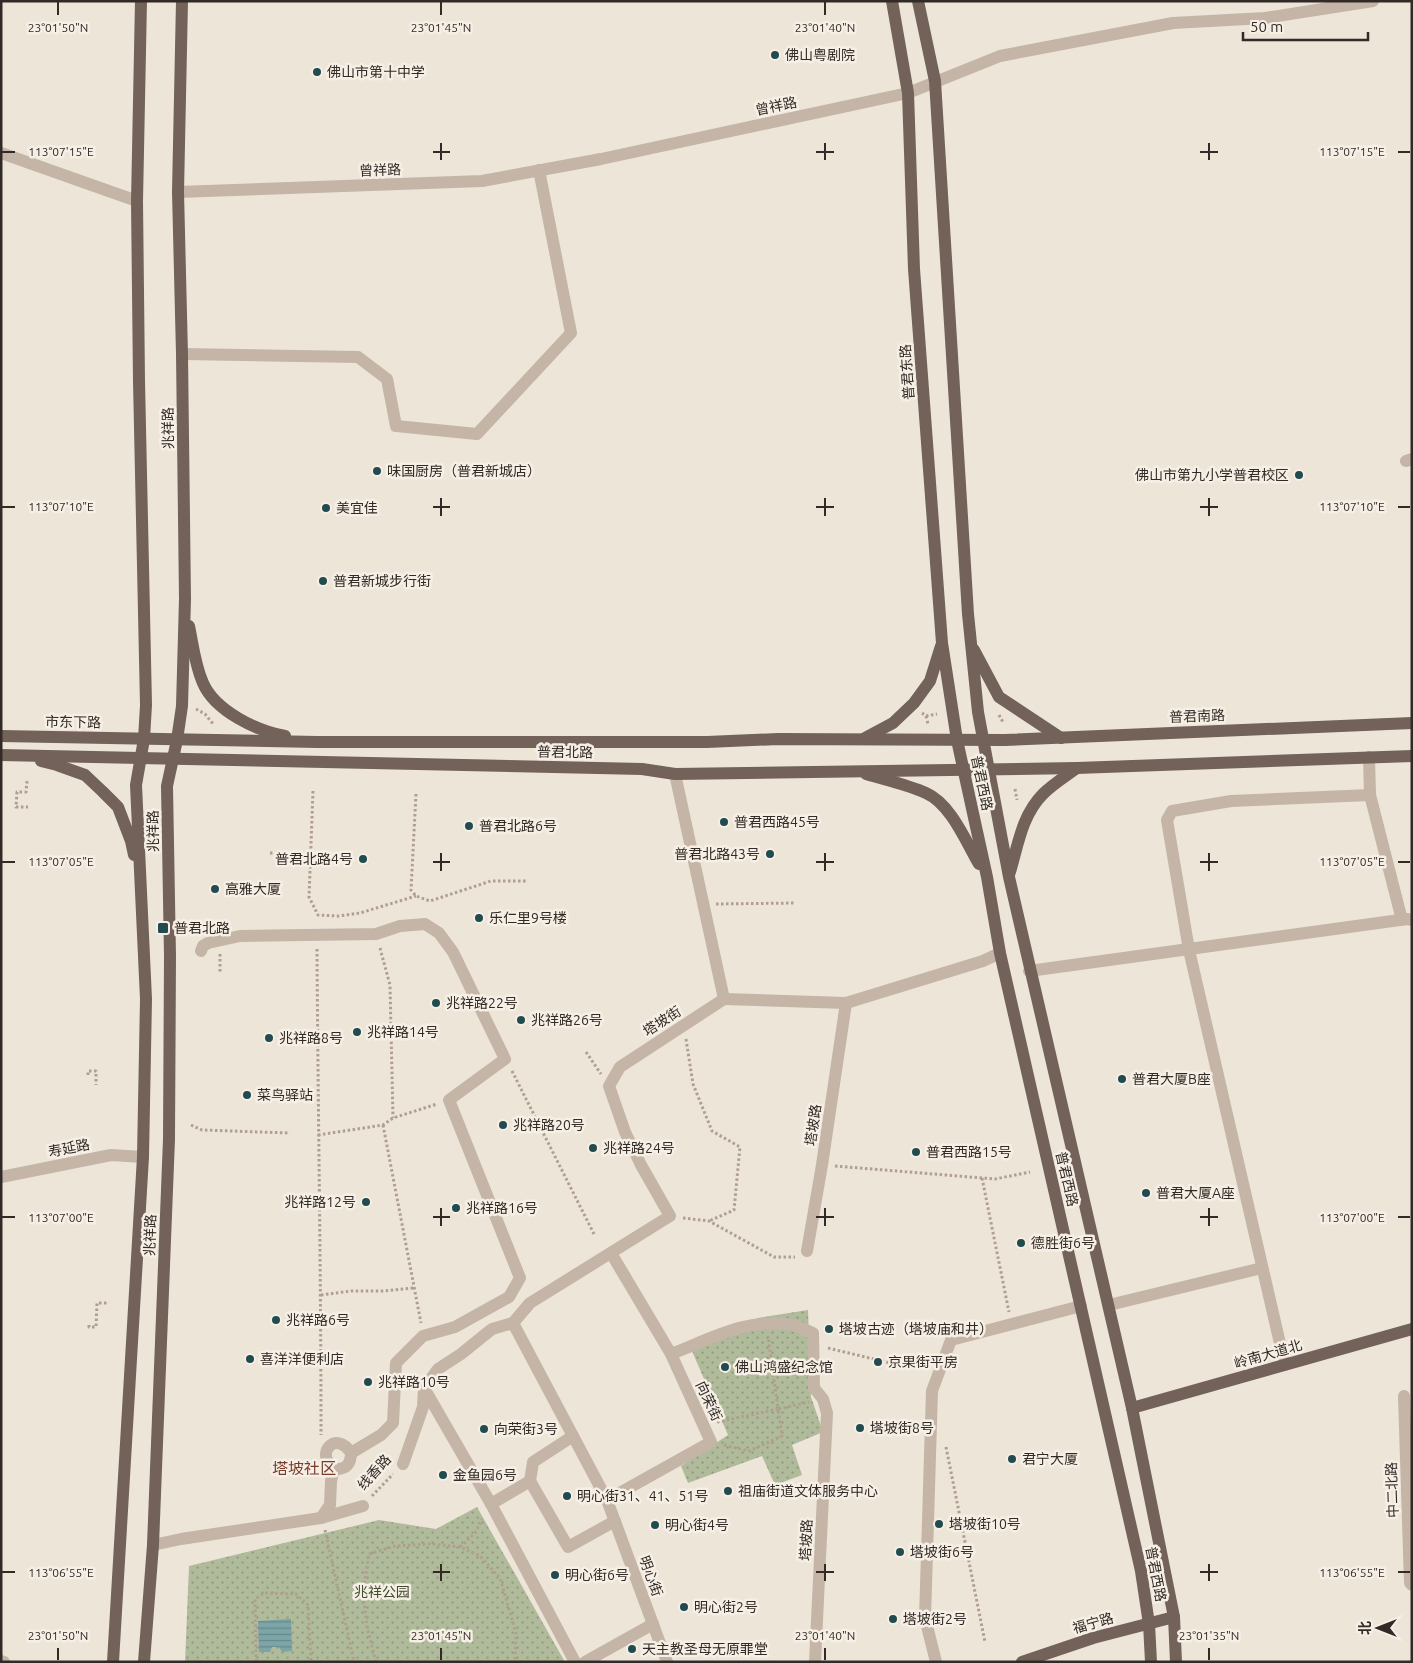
<svg xmlns="http://www.w3.org/2000/svg" width="1413" height="1663" font-family="Ubuntu,'Noto Sans SC',sans-serif">
<style>
.park{fill:url(#park-dots)}
.water{fill:url(#water-rules)}
.lines{fill:none;stroke-linecap:round;stroke-linejoin:round}
.path{stroke:#b09f91;stroke-width:3;stroke-dasharray:2.5 2.5;stroke-linecap:butt}
.minor{stroke:#c4b5a7;stroke-width:12}
.major{stroke:#726259;stroke-width:12}
.ticks{fill:none;stroke:#322a26;stroke-width:2}
.poi-dot{fill:#214b4e;stroke:#f6efe5;stroke-width:2}
.labels{text-anchor:middle;stroke-width:5;stroke-linejoin:round;paint-order:stroke}
.poi-label{font-size:14px;fill:#322a26;stroke:#f6efe5;text-anchor:start}
.street-label{font-size:14px;fill:#322a26;stroke:#f6efe5}
.park-label{font-size:14px;fill:#414d2d;stroke:#f6efe5}
.quarter-label{font-size:16px;fill:#783d29;stroke:#f6efe5}
.ticks-label{font-size:12px;text-anchor:middle;fill:#322a26;stroke:#f6efe5;stroke-width:5;stroke-linejoin:round;paint-order:stroke}
</style>
<defs>
<pattern id="park-dots" width="8" height="8" patternUnits="userSpaceOnUse" patternTransform="scale(1.25)"><rect width="8" height="8" fill="#b0bb9b"/><path d="M2 2h.1M6 6h.1" fill="none" stroke="#90987e" stroke-width="1.8" stroke-linecap="round"/></pattern>
<pattern id="water-rules" width="6" height="5" patternUnits="userSpaceOnUse" patternTransform="scale(1.25)"><rect width="6" height="5" fill="#7ca5a8"/><path d="M0 2.5h6" fill="none" stroke="#668789"/></pattern>
</defs>
<rect width="100%" height="100%" fill="#eee5d9"/>
<g class="park">
<polygon points="808,1310 811,1397 823,1432 792,1445 802,1475 775,1485 762,1456 688,1483 681,1466 728,1435 692,1351 736,1332 758,1318"/>
<polygon points="477,1507 565,1662 185,1662 189,1566 379,1520 436,1529"/>
</g>
<polygon class="water" points="291,1619 292,1651 282,1652 279,1647 272,1647 270,1652 259,1652 258,1621"/>
<g class="lines">
<g class="path">
<polyline points="196,709 205,714 214,725"/>
<polyline points="922,713 926,716 928,724"/>
<polyline points="999,715 1003,722"/>
<polyline points="926,716 937,714"/>
<polyline points="27,781 26,792 17,792 16,807 28,807"/>
<polyline points="1015,789 1017,800"/>
<polyline points="313,791 309,897 318,915 339,916 360,913 416,896"/>
<polyline points="416,794 411,890 416,896 430,901 491,881 527,881"/>
<polyline points="270,853 311,855"/>
<polyline points="716,904 796,903"/>
<polyline points="380,948 390,985 393,1118"/>
<path d="M317 949C318 1111 321 1273 321 1435"/>
<polyline points="220,954 220,973"/>
<polyline points="686,1039 693,1084 712,1131 740,1147 734,1210 709,1221"/>
<polyline points="586,1052 601,1074"/>
<polyline points="512,1071 595,1236"/>
<polyline points="88,1075 88,1071 96,1071 96,1085"/>
<polyline points="191,1125 202,1130 290,1133"/>
<polyline points="383,1125 421,1323"/>
<polyline points="318,1135 383,1125 393,1118 437,1104"/>
<polyline points="835,1166 995,1179 1030,1172"/>
<polyline points="982,1178 1009,1312"/>
<polyline points="683,1218 709,1221 774,1257 795,1257"/>
<polyline points="321,1295 351,1291 383,1291 413,1288"/>
<polyline points="89,1325 89,1327 96,1327 97,1303 109,1303"/>
<polyline points="828,1348 907,1367 927,1365"/>
<polyline points="717,1422 778,1409 768,1336"/>
<polyline points="724,1445 749,1451 782,1436 778,1409 809,1402"/>
<polyline points="946,1447 985,1642"/>
<polyline points="372,1496 393,1474"/>
<polyline points="325,1530 354,1662"/>
<polyline points="460,1547 475,1533 482,1519"/>
<polyline points="256,1662 255,1599 264,1593 296,1594 308,1605 311,1662"/>
<polyline points="376,1662 367,1627 363,1593 369,1554 395,1546 430,1544 460,1547 480,1556 500,1578 516,1633 515,1662"/>
</g>
<g class="minor">
<polyline points="1,153 137,201"/>
<polyline points="178,192 482,181 601,159 908,93 1000,56 1173,23 1265,18 1373,1"/>
<polyline points="182,354 358,357 387,379 396,426 477,434 571,333 539,170"/>
<polyline points="1406,461 1412,459"/>
<polyline points="1369,757 1370,795 1402,920"/>
<polyline points="201,951 203,946 208,943 240,936 376,934 400,926 425,924 439,933 453,952 505,1059 449,1100 520,1278 509,1297 455,1327 423,1336 396,1363 393,1423 381,1435 351,1453"/>
<polyline points="1029,971 1407,919 1412,920"/>
<polyline points="724,999 846,1003 983,961 1000,953"/>
<polyline points="1,1177 111,1155 143,1157"/>
<polyline points="807,1251 822,1165 846,1003"/>
<polyline points="1109,1305 1262,1268"/>
<polyline points="513,1323 530,1303 670,1216 641,1165 625,1132 609,1086 620,1067 724,999 675,774"/>
<polyline points="513,1323 607,1500 667,1662"/>
<path d="M671 1354C708 1340 746 1318 787 1324 796 1325 805 1330 813 1333L814 1388 823 1399 827 1413 815 1662"/>
<polyline points="1285,1365 1189,950 1167,820 1172,811 1231,801 1370,795"/>
<polyline points="424,1388 491,1504 575,1662"/>
<polyline points="1404,1396 1410,1583 1412,1585"/>
<polyline points="403,1464 423,1407 424,1388 438,1369 461,1354 492,1329 513,1323"/>
<polyline points="530,1481 533,1462 573,1436"/>
<polyline points="607,1500 711,1442 671,1354 611,1253"/>
<polyline points="491,1504 530,1481 568,1547 615,1521"/>
<path d="M321 1518 330 1505 331 1481 334 1469C345 1470 351 1465 351 1453 336 1429 314 1454 334 1469"/>
<polyline points="153,1545 181,1539 321,1518 363,1506"/>
<polyline points="1,1661 4,1662"/>
<polyline points="585,1662 653,1624"/>
<polyline points="936,1662 925,1618 932,1391 951,1340 1081,1306"/>
</g>
<g class="major">
<polyline points="892,1 908,93 914,269 942,643 957,740 987,877 1000,953 1141,1571 1149,1624 1151,1662"/>
<polyline points="918,1 935,81 968,614 978,712 1009,877 1132,1408 1174,1617 1176,1662"/>
<path d="M189 626C193 645 195 665 203 683 215 711 257 731 285 736"/>
<polyline points="974,650 999,697 1061,738"/>
<polyline points="1,736 317,742 707,742 778,739 1005,740 1412,723"/>
<polyline points="865,738 893,723 914,703 930,681 941,646"/>
<polyline points="1,755 642,769 675,774 1077,768 1412,756"/>
<polyline points="41,761 57,765 85,775 102,791 118,807 131,841 134,855"/>
<path d="M866 774C886 780 908 785 926 793 951 804 966 842 979 864"/>
<path d="M1010 872C1018 845 1022 815 1043 794 1053 784 1066 776 1077 768"/>
<polyline points="1132,1408 1412,1329"/>
<polyline points="113,1662 143,1157 146,999 136,785 144,739 146,705 139,381 137,201 141,1"/>
<polyline points="144,1662 153,1545 169,1139 170,956 167,786 177,740 182,706 185,599 182,354 178,192 182,1"/>
<polyline points="1022,1662 1093,1638 1174,1617"/>
</g>
</g>
<path class="ticks" d="M58 2V15M441 2V15M825 2V15M441 143V160M825 143V160M1209 143V160M2 152H15M433 152H450M816 152H834M1200 152H1218M1398 152H1410M441 498V516M825 498V516M1209 498V516M2 507H15M433 507H450M816 507H834M1200 507H1218M1398 507H1410M441 853V871M825 853V871M1209 853V871M2 862H15M433 862H450M816 862H834M1200 862H1218M1398 862H1410M441 1208V1226M825 1208V1226M1209 1208V1226M2 1217H15M433 1217H450M816 1217H834M1200 1217H1218M1398 1217H1410M441 1564V1581M825 1564V1581M1209 1564V1581M2 1572H15M433 1572H450M816 1572H834M1200 1572H1218M1398 1572H1410M58 1648V1660M441 1648V1660M825 1648V1660M1209 1648V1660"/>
<g class="poi-dot">
<circle cx="775" cy="55" r="5"/>
<circle cx="317" cy="72" r="5"/>
<circle cx="377" cy="471" r="5"/>
<circle cx="1299" cy="475" r="5"/>
<circle cx="326" cy="508" r="5"/>
<circle cx="323" cy="581" r="5"/>
<circle cx="724" cy="822" r="5"/>
<circle cx="469" cy="826" r="5"/>
<circle cx="770" cy="854" r="5"/>
<circle cx="363" cy="859" r="5"/>
<circle cx="215" cy="889" r="5"/>
<circle cx="479" cy="918" r="5"/>
<rect x="157" y="922" width="12" height="12" rx="2.5"/>
<circle cx="436" cy="1003" r="5"/>
<circle cx="521" cy="1020" r="5"/>
<circle cx="357" cy="1032" r="5"/>
<circle cx="269" cy="1038" r="5"/>
<circle cx="1122" cy="1079" r="5"/>
<circle cx="247" cy="1095" r="5"/>
<circle cx="503" cy="1125" r="5"/>
<circle cx="593" cy="1148" r="5"/>
<circle cx="916" cy="1152" r="5"/>
<circle cx="1146" cy="1193" r="5"/>
<circle cx="366" cy="1202" r="5"/>
<circle cx="456" cy="1208" r="5"/>
<circle cx="1021" cy="1243" r="5"/>
<circle cx="276" cy="1320" r="5"/>
<circle cx="829" cy="1329" r="5"/>
<circle cx="250" cy="1359" r="5"/>
<circle cx="878" cy="1362" r="5"/>
<circle cx="725" cy="1367" r="5"/>
<circle cx="368" cy="1382" r="5"/>
<circle cx="860" cy="1428" r="5"/>
<circle cx="484" cy="1429" r="5"/>
<circle cx="1012" cy="1459" r="5"/>
<circle cx="443" cy="1475" r="5"/>
<circle cx="728" cy="1491" r="5"/>
<circle cx="567" cy="1496" r="5"/>
<circle cx="939" cy="1524" r="5"/>
<circle cx="655" cy="1525" r="5"/>
<circle cx="900" cy="1552" r="5"/>
<circle cx="555" cy="1575" r="5"/>
<circle cx="684" cy="1607" r="5"/>
<circle cx="893" cy="1619" r="5"/>
<circle cx="632" cy="1649" r="5"/>
</g>
<g class="labels">
<g class="poi-label">
<text x="785" y="60">佛山粤剧院</text>
<text x="327" y="77">佛山市第十中学</text>
<text x="387" y="476">味国厨房（普君新城店）</text>
<text x="1289" y="480" text-anchor="end">佛山市第九小学普君校区</text>
<text x="336" y="513">美宜佳</text>
<text x="333" y="586">普君新城步行街</text>
<text x="734" y="827">普君西路45号</text>
<text x="479" y="831">普君北路6号</text>
<text x="760" y="859" text-anchor="end">普君北路43号</text>
<text x="353" y="864" text-anchor="end">普君北路4号</text>
<text x="225" y="894">高雅大厦</text>
<text x="489" y="923">乐仁里9号楼</text>
<text x="174" y="933">普君北路</text>
<text x="446" y="1008">兆祥路22号</text>
<text x="531" y="1025">兆祥路26号</text>
<text x="367" y="1037">兆祥路14号</text>
<text x="279" y="1043">兆祥路8号</text>
<text x="1132" y="1084">普君大厦B座</text>
<text x="257" y="1100">菜鸟驿站</text>
<text x="513" y="1130">兆祥路20号</text>
<text x="603" y="1153">兆祥路24号</text>
<text x="926" y="1157">普君西路15号</text>
<text x="1156" y="1198">普君大厦A座</text>
<text x="356" y="1207" text-anchor="end">兆祥路12号</text>
<text x="466" y="1213">兆祥路16号</text>
<text x="1031" y="1248">德胜街6号</text>
<text x="286" y="1325">兆祥路6号</text>
<text x="839" y="1334">塔坡古迹（塔坡庙和井）</text>
<text x="260" y="1364">喜洋洋便利店</text>
<text x="888" y="1367">京果街平房</text>
<text x="735" y="1372">佛山鸿盛纪念馆</text>
<text x="378" y="1387">兆祥路10号</text>
<text x="870" y="1433">塔坡街8号</text>
<text x="494" y="1434">向荣街3号</text>
<text x="1022" y="1464">君宁大厦</text>
<text x="453" y="1480">金鱼园6号</text>
<text x="738" y="1496">祖庙街道文体服务中心</text>
<text x="577" y="1501">明心街31、41、51号</text>
<text x="949" y="1529">塔坡街10号</text>
<text x="665" y="1530">明心街4号</text>
<text x="910" y="1557">塔坡街6号</text>
<text x="565" y="1580">明心街6号</text>
<text x="694" y="1612">明心街2号</text>
<text x="903" y="1624">塔坡街2号</text>
<text x="642" y="1654">天主教圣母无原罪堂</text>
</g>
<g class="street-label">
<text transform="translate(776 106) rotate(-12)" y="5">曾祥路</text>
<text transform="translate(380 170) rotate(-2)" y="5">曾祥路</text>
<text transform="translate(907 372) rotate(-94)" y="5">普君东路</text>
<text transform="translate(168 428) rotate(-91)" y="5">兆祥路</text>
<text transform="translate(1197 716) rotate(-2)" y="5">普君南路</text>
<text transform="translate(73 722) rotate(1)" y="5">市东下路</text>
<text transform="translate(565 752) rotate(1)" y="5">普君北路</text>
<text transform="translate(982 783) rotate(78)" y="5">普君西路</text>
<text transform="translate(153 831) rotate(-91)" y="5">兆祥路</text>
<text transform="translate(662 1021) rotate(-33)" y="5">塔坡街</text>
<text transform="translate(813 1125) rotate(-82)" y="5">塔坡路</text>
<text transform="translate(69 1148) rotate(-11)" y="5">寿延路</text>
<text transform="translate(1067 1179) rotate(77)" y="5">普君西路</text>
<text transform="translate(150 1235) rotate(-88)" y="5">兆祥路</text>
<text transform="translate(1268 1354) rotate(-16)" y="5">岭南大道北</text>
<text transform="translate(709 1401) rotate(65)" y="5">向荣街</text>
<text transform="translate(374 1472) rotate(-48)" y="5">线香路</text>
<text transform="translate(1392 1490) rotate(-92)" y="5">中二北路</text>
<text transform="translate(806 1540) rotate(-87)" y="5">塔坡路</text>
<text transform="translate(1156 1574) rotate(79)" y="5">普君西路</text>
<text transform="translate(651 1576) rotate(70)" y="5">明心街</text>
<text transform="translate(1093 1623) rotate(-16)" y="5">福宁路</text>
</g>
<g class="park-label">
<text x="382" y="1597">兆祥公园</text>
</g>
<g class="quarter-label">
<text x="304" y="1474">塔坡社区</text>
</g>
</g>
<g class="ticks-label">
<text x="58" y="32">23°01'50"N</text>
<text x="441" y="32">23°01'45"N</text>
<text x="825" y="32">23°01'40"N</text>
<text x="1352" y="156">113°07'15"E</text>
<text x="61" y="156">113°07'15"E</text>
<text x="1352" y="511">113°07'10"E</text>
<text x="61" y="511">113°07'10"E</text>
<text x="1352" y="866">113°07'05"E</text>
<text x="61" y="866">113°07'05"E</text>
<text x="1352" y="1222">113°07'00"E</text>
<text x="61" y="1222">113°07'00"E</text>
<text x="1352" y="1577">113°06'55"E</text>
<text x="61" y="1577">113°06'55"E</text>
<text x="58" y="1640">23°01'50"N</text>
<text x="441" y="1640">23°01'45"N</text>
<text x="825" y="1640">23°01'40"N</text>
<text x="1209" y="1640">23°01'35"N</text>
</g>
<rect width="1413" height="1663" fill="none" stroke="#322a26" stroke-width="5"/>
<g transform="translate(1378 1628) rotate(270)" stroke="#f6efe5" stroke-width="4" paint-order="stroke">
<path d="M0-4L9 19L0 12L-9 19Z" fill="#322a26"/>
<text y="-8" font-size="14" font-weight="bold" text-anchor="middle" fill="#322a26">北</text>
</g>
<path d="M1243 32v8h125v-8" fill="none" stroke="#322a26" stroke-width="2.5"/>
<text x="1250" y="32" font-size="15" fill="#322a26" stroke="#f6efe5" stroke-width="4" paint-order="stroke">50 m</text>
</svg>
